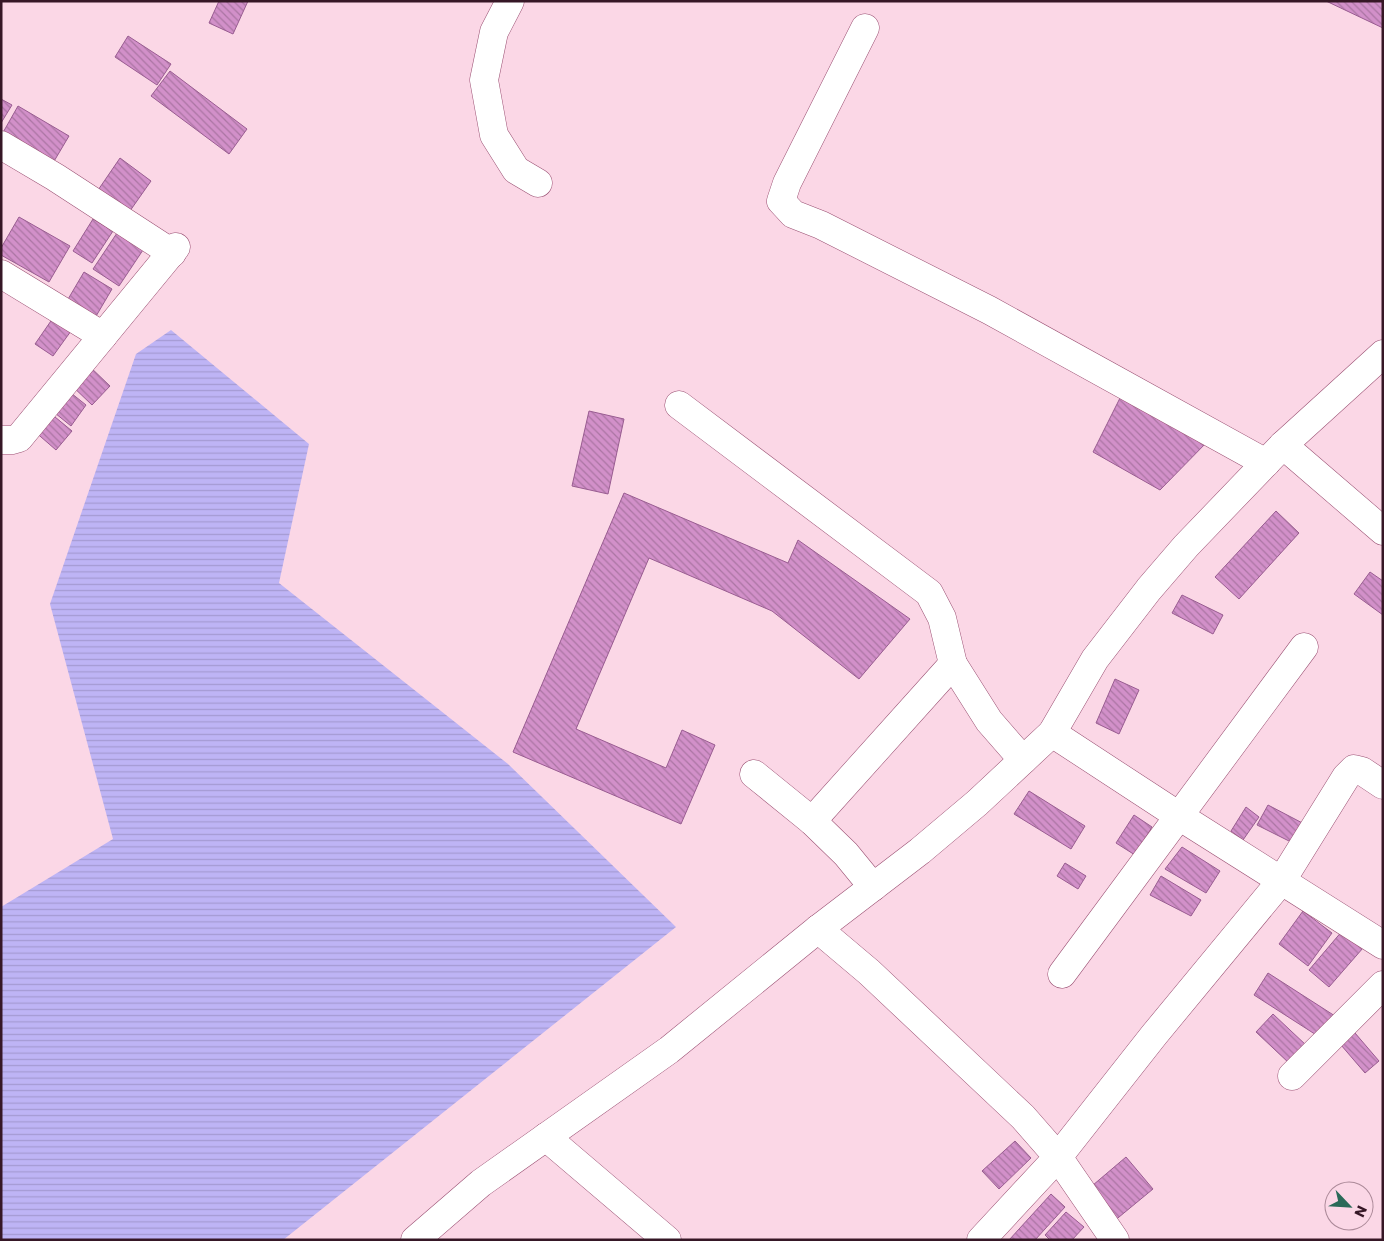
<svg xmlns="http://www.w3.org/2000/svg" width="1384" height="1241" font-family="Poppins,sans-serif">
<style>
.water{fill:url(#water-rules)}
.building{fill:url(#building-back-hatch);stroke:#995c91}
.lines{fill:none;stroke-linecap:round;stroke-linejoin:round}
.minor-casing{stroke:#9a5073;stroke-width:29}
.minor{stroke:#fff;stroke-width:28}
</style>
<defs>
<pattern id="water-rules" width="6" height="5" patternUnits="userSpaceOnUse" patternTransform="scale(1.25)"><rect width="6" height="5" fill="#beb4f5"/><path d="M0 2.5h6" fill="none" stroke="#a49ad2"/></pattern>
<pattern id="building-back-hatch" width="6" height="6" patternUnits="userSpaceOnUse" patternTransform="scale(1.25)"><rect width="6" height="6" fill="#d290c9"/><path d="M-1 5l2 2M0 0l6 6M5-1l2 2" fill="none" stroke="#ab75a3"/></pattern>
</defs>
<rect width="100%" height="100%" fill="#fbd7e6"/>
<polygon class="water" points="171,330 309,444 279,583 508,764 676,927 283,1240 1,1240 1,907 113,839 50,604 136,354"/>
<g class="building">
<polygon points="219,1 248,1 233,34 209,23"/>
<polygon points="1326,1 1383,1 1383,28"/>
<polygon points="128,36 171,64 157,85 115,57"/>
<polygon points="170,71 247,129 229,154 151,96"/>
<polygon points="1,99 12,105 1,123"/>
<polygon points="18,106 69,136 50,168 1,136"/>
<polygon points="120,158 151,181 125,218 94,196"/>
<polygon points="19,217 70,246 49,282 1,255 1,248"/>
<polygon points="93,219 113,231 92,263 73,251"/>
<polygon points="119,230 145,247 119,286 93,269"/>
<polygon points="84,272 112,289 92,323 64,306"/>
<polygon points="53,318 71,331 53,356 35,344"/>
<polygon points="87,364 110,386 92,405 69,383"/>
<polygon points="66,389 86,405 71,426 50,409"/>
<polygon points="1121,396 1208,441 1160,490 1093,452"/>
<polygon points="589,411 624,419 608,494 572,486"/>
<polygon points="49,412 72,431 56,450 33,430"/>
<polygon points="624,493 788,563 798,540 910,619 859,679 772,611 649,558 576,729 666,768 682,730 715,745 681,824 513,752"/>
<polygon points="1276,511 1299,533 1239,599 1215,577"/>
<polygon points="1370,572 1383,581 1383,615 1354,594"/>
<polygon points="1182,595 1223,615 1213,634 1172,613"/>
<polygon points="1115,679 1139,690 1119,734 1096,723"/>
<polygon points="1029,791 1085,826 1071,849 1014,814"/>
<polygon points="1268,805 1310,827 1299,846 1257,825"/>
<polygon points="1246,807 1259,817 1243,840 1231,831"/>
<polygon points="1134,815 1152,827 1135,855 1116,843"/>
<polygon points="1182,847 1220,871 1206,893 1165,869"/>
<polygon points="1065,863 1086,876 1078,889 1057,876"/>
<polygon points="1161,876 1201,900 1191,916 1150,895"/>
<polygon points="1303,911 1332,933 1308,966 1279,944"/>
<polygon points="1343,930 1363,948 1329,987 1309,970"/>
<polygon points="1268,973 1335,1016 1321,1038 1254,995"/>
<polygon points="1273,1014 1307,1046 1290,1064 1256,1032"/>
<polygon points="1349,1026 1379,1061 1365,1073 1335,1038"/>
<polygon points="1015,1141 1031,1158 999,1189 982,1171"/>
<polygon points="1126,1157 1153,1189 1113,1222 1086,1191"/>
<polygon points="1051,1194 1065,1207 1035,1240 1009,1240"/>
<polygon points="1066,1212 1084,1227 1072,1240 1050,1240 1045,1235"/>
</g>
<g class="lines">
<defs>
<g id="minor">
<polyline points="510,1 494,32 484,80 494,135 516,170 538,183"/>
<polyline points="865,28 787,183 781,201 793,214 821,225 989,310 1266,463"/>
<polyline points="1,145 55,177 172,253"/>
<polyline points="1,274 103,336"/>
<polyline points="679,405 929,593 942,618 953,664 989,721 1023,760"/>
<polyline points="1,440 12,440 19,438 176,247"/>
<polyline points="1283,445 1383,531"/>
<polyline points="1052,733 1179,816 1383,945"/>
<polyline points="754,774 812,821 846,854 873,887"/>
<polyline points="812,821 953,664"/>
<polyline points="818,929 869,972 1023,1117 1058,1157 981,1240"/>
<polyline points="1062,974 1304,647"/>
<polyline points="1292,1076 1383,985"/>
<polyline points="546,1137 667,1240"/>
<polyline points="415,1240 481,1183 669,1050 818,929 920,851 977,803 1052,733 1095,659 1149,589 1186,546 1283,445 1383,354"/>
<polyline points="1115,1240 1058,1157 1154,1035 1282,880 1346,777 1354,769 1362,771 1383,785"/>
</g>
</defs>
<use href="#minor" class="minor-casing"/>
<use href="#minor" class="minor"/>
</g>
<rect width="1384" height="1241" fill="none" stroke="#361726" stroke-width="5"/>
<g transform="translate(1349 1206) rotate(115)"><circle r="24" fill="#fbd7e6" stroke="#ac8a99"/>
<path d="M0-4L9 19L0 12L-9 19Z" fill="#2a6a58"/>
<text y="-8" font-size="14" font-weight="bold" text-anchor="middle" fill="#361726">N</text>
</g>
</svg>
